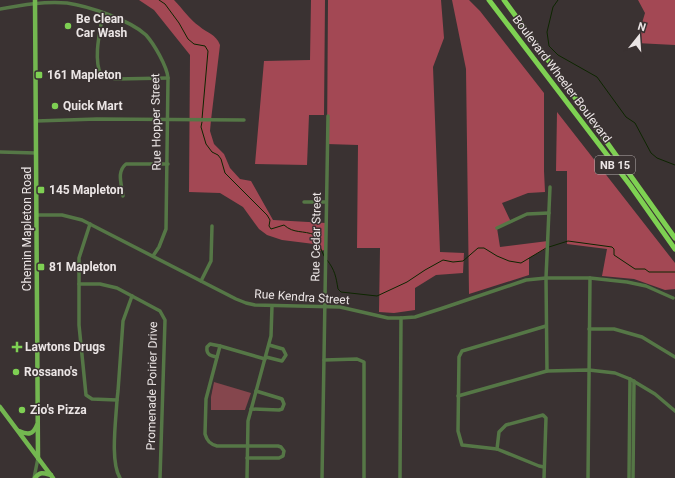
<svg xmlns="http://www.w3.org/2000/svg" width="675" height="478" font-family="Roboto,sans-serif">
<style>
.green{fill:#85464d}
.forest{fill:#a34854}
.lines{fill:none;stroke-linecap:round;stroke-linejoin:round}
.stream{stroke:#0d2600;stroke-width:1}
.minor{stroke:#557746;stroke-width:3.5}
.major{stroke:#73b750;stroke-width:4.5}
.highway{stroke:#7ed152;stroke-width:5}
.poi-dot{fill:#7ed053;stroke:#3a3232;stroke-width:1.5}
.labels{text-anchor:middle;stroke-width:3;stroke-linejoin:round;paint-order:stroke}
.shield{fill:#3a3232;stroke:#b6afaf;stroke-width:1}
.shield-label{font-size:11px;font-weight:bold;fill:#ebe5e5}
.poi-label{font-size:12px;font-weight:bold;fill:#ebe5e5;stroke:#3a3232;text-anchor:start}
.street-label{font-size:12px;fill:#ebe5e5;stroke:#3a3232}
</style>
<rect width="100%" height="100%" fill="#3a3232"/>
<polygon class="green" points="214,382 251,393 245,410 211,410 211,397"/>
<g class="forest">
<path d="M139 0H174C182 8 190 20 199 26 207 33 216 34 220 45L211 120 210 131 214 144 224 154 230 168 240 179 251 181 273 220 326 223V250L318 251 314 244 282 240 267 235 259 229 243 207 220 193 189 192 190 55 154 10Z"/>
<polygon points="311,0 325,0 324,115 309,115 307,165 255,164 264,61 310,60"/>
<polygon points="328,0 441,0 444,38 433,67 440,252 464,253 463,273 436,275 415,288 415,310 394,313 379,312 380,248 357,248 358,145 327,144"/>
<polygon points="452,0 469,0 480,11 544,93 544,171 545,192 528,193 502,203 511,222 497,228 500,247 548,241 547,248 529,258 529,275 469,294 466,69"/>
<polygon points="638,0 675,0 675,45 636,43 645,13"/>
<polygon points="557,112 675,263 675,289 665,290 634,279 602,276 607,249 567,244 567,171 556,171"/>
</g>
<g class="lines">
<g class="stream">
<polyline points="159,0 165,4 179,23 188,39 194,44 205,46 208,51 202,119"/>
<polyline points="558,0 553,7 547,32 549,46 558,55 597,77 626,117 635,123 651,153 657,158 675,165"/>
<path d="M202 122 201 127 206 144 212 152 218 155 221 159 225 173 267 215 270 220 269 226 271 229 284 225C294 234 303 230 315 235L324 256"/>
<polyline points="549,247 568,241 612,247 614,249 614,255 635,269 645,269 649,272 675,272"/>
<path d="M327 260C335 270 336 277 338 289L341 292 377 296 407 282 425 270 443 260 453 262 463 261 478 248H484L497 256 509 261 521 263 546 248"/>
</g>
<g class="minor">
<path d="M0 9C22 5 45 1 67 3 88 6 130 20 146 35 154 44 167 66 168 78L166 229 159 247 153 256"/>
<path d="M103 13C100 31 93 59 101 75L116 79 168 78"/>
<polyline points="36,121 97,119 244,120"/>
<polyline points="0,152 36,153"/>
<path d="M123 196C122 185 116 172 126 164H168"/>
<polyline points="304,202 326,202"/>
<polyline points="37,215 62,215 82,220 236,299 246,303 255,305 340,307 388,318 401,318 415,317 440,309 526,280 546,278 590,278 627,282 646,286 673,298"/>
<polyline points="90,224 79,258 79,325 86,395 92,399 117,400"/>
<polyline points="497,228 527,214 549,213"/>
<polyline points="201,281 211,261 212,226"/>
<polyline points="79,284 100,284 117,288 160,311 165,320 160,478"/>
<polyline points="589,329 614,329 642,337 675,357"/>
<path d="M217 357C211 356 206 355 207 347L210 344 220 346"/>
<polyline points="266,357 282,361 286,355 283,349 269,345"/>
<polyline points="324,360 357,359 364,362 364,478"/>
<polyline points="547,371 546,278 550,187"/>
<polyline points="458,396 547,371 589,370 615,373 630,379 655,394 675,411"/>
<polyline points="251,409 279,410 282,409 284,404 282,399 279,398 256,391"/>
<polyline points="497,449 499,432 506,425 543,415 546,418 544,478"/>
<path d="M247 458H279L283 456 284 451 281 447 278 446H217C210 444 207 441 205 434L206 399 220 346 265 359"/>
<polyline points="544,467 539,466 497,449 462,445 458,431 459,357 462,351 546,326"/>
<polyline points="34,478 38,458"/>
<path d="M120 478C110 462 116 420 117 400L118 391 123 321 132 296"/>
<polyline points="247,478 248,421 271,336 272,306"/>
<polyline points="322,478 328,116"/>
<polyline points="400,478 401,318"/>
<polyline points="588,478 590,278"/>
<polyline points="629,478 630,379"/>
<polyline points="633,478 634,381"/>
</g>
<g class="major">
<polyline points="35,0 38,458"/>
<polyline points="0,407 53,478"/>
<path d="M19 431C28 435 33 435 37 425"/>
<path d="M35 478C40 471 44 473 51 475"/>
</g>
<g class="highway">
<polyline points="489,0 630,185 675,249"/>
<polyline points="504,0 556,71 675,238"/>
</g>
</g>
<g class="poi-dot">
<circle cx="68" cy="26" r="4"/>
<rect x="35" y="71" width="8" height="8" rx="2"/>
<circle cx="55" cy="106" r="4"/>
<rect x="37" y="186" width="8" height="8" rx="2"/>
<rect x="37" y="263" width="8" height="8" rx="2"/>
<path d="M15 341h4v4h4v4h-4v4h-4v-4h-4v-4h4z"/>
<circle cx="16" cy="372" r="4"/>
<circle cx="22" cy="410" r="4"/>
</g>
<g class="labels">
<rect class="shield" x="595" y="156" width="40" height="18" rx="3"/>
<g class="shield-label">
<text x="615" y="169">NB 15</text>
</g>
<g class="poi-label">
<text x="76" y="23">Be Clean<tspan x="76" dy="14">Car Wash</tspan></text>
<text x="47" y="79">161 Mapleton</text>
<text x="63" y="110">Quick Mart</text>
<text x="49" y="194">145 Mapleton</text>
<text x="49" y="271">81 Mapleton</text>
<text x="25" y="351">Lawtons Drugs</text>
<text x="24" y="376">Rossano's</text>
<text x="30" y="414">Zio's Pizza</text>
</g>
<g class="street-label">
<text transform="translate(562 79) rotate(53)" y="4">Boulevard Wheeler Boulevard</text>
<text transform="translate(156 122) rotate(-91)" y="4">Rue Hopper Street</text>
<text transform="translate(27 229) rotate(-90)" y="4">Chemin Mapleton Road</text>
<text transform="translate(316 237) rotate(-89)" y="4">Rue Cedar Street</text>
<text transform="translate(302 297) rotate(4)" y="4">Rue Kendra Street</text>
<text transform="translate(152 386) rotate(-89)" y="4">Promenade Poirier Drive</text>
</g>
</g>
<g transform="translate(639 36) rotate(17)" stroke="#3a3232" stroke-width="3" paint-order="stroke">
<path d="M0-3L7 15L0 10L-7 15Z" fill="#ebe5e5"/>
<text y="-6" font-size="11" font-weight="bold" text-anchor="middle" fill="#ebe5e5">N</text>
</g>
</svg>
